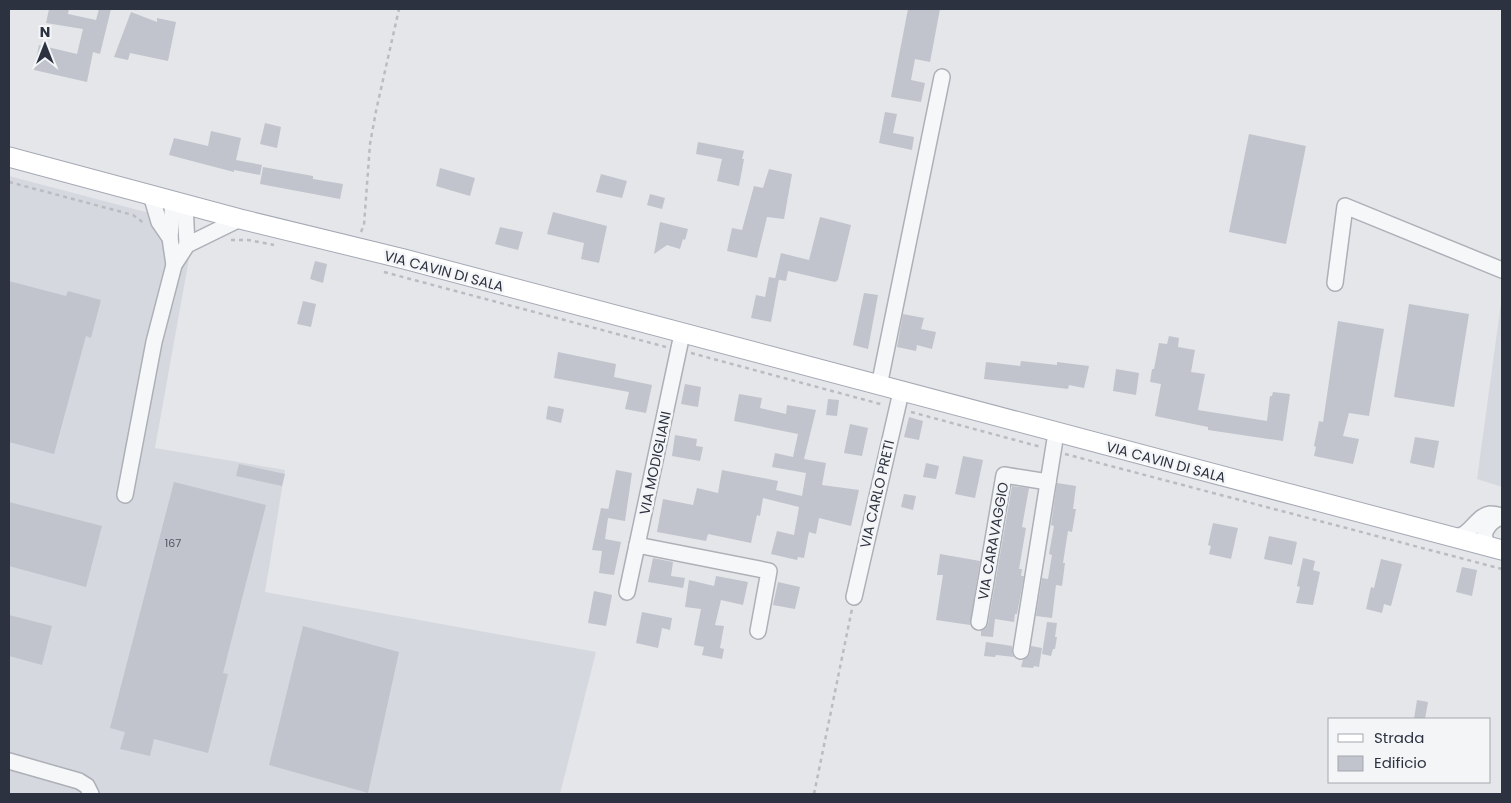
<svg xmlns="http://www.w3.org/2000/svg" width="1511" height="803" font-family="Poppins,sans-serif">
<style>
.built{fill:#d6d8df}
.building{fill:#c1c4cc}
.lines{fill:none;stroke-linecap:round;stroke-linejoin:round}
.minor-casing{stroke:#adb0b7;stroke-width:18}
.major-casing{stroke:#a4a9b4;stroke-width:21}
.path{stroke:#babcc2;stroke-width:2.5;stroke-dasharray:4 4;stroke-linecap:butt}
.minor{stroke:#f6f7f9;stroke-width:15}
.major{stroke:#fff;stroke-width:19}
.labels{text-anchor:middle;stroke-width:5;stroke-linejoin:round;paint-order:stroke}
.number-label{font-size:11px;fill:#525663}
.street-label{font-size:14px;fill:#2d3240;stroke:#f3f5f7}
</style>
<rect width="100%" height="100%" fill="#e4e6ea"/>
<g class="built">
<polygon points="9,176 195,225 155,448 285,470 265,592 596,652 560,794 9,794 9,599 24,603 9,599"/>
<polygon points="1502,296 1502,487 1477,479"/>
</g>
<g class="building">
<polygon points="49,9 69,9 68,14 96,20 99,9 111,9 100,54 93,52 87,82 34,70 39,45 77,54 83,29 46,23"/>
<polygon points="908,9 940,9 930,62 915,59 911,80 925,83 921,102 891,97"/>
<polygon points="131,12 157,22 157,18 176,22 168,61 130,53 128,60 114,57"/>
<polygon points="885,112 897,114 893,133 914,137 912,150 879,143"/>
<polygon points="265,123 281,127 277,148 260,144"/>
<polygon points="211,131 241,138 236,160 262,165 260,175 234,170 234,172 169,155 174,138 208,146"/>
<polygon points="1249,134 1306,146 1286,244 1229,232"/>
<polygon points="698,142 744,151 742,159 744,159 739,186 717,181 722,159 696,154"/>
<polygon points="263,167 313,176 313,179 343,184 340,199 260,184"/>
<polygon points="440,168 475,178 470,196 436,186"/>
<polygon points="769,169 792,174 784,219 767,217 757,258 727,251 732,228 742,230 754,186 763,188"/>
<polygon points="601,174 627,181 622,198 596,192"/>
<polygon points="650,194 665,198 662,209 647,205"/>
<polygon points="553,212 607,226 599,263 581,259 584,243 547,234"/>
<polygon points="820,217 851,225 838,280 835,282 788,271 786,281 775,279 781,253 809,260"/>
<polygon points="660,222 688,229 685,240 683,239 680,249 667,245 654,254"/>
<polygon points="500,227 523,232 518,250 495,244"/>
<polygon points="315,261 327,264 323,283 310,279"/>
<polygon points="769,277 779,279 771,322 751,318 756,295 765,297"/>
<polygon points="9,281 66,296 68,291 101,300 91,338 86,336 54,454 9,442"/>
<polygon points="864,293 878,295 868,349 853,345"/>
<polygon points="303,301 316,304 311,327 297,324"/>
<polygon points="1409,304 1469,314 1454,407 1394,397"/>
<polygon points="903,314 924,318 921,329 936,332 932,349 917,345 916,351 897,347"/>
<polygon points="1338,321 1384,329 1369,416 1349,413 1343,436 1359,439 1353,464 1314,456 1316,447 1314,446 1319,421 1323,422"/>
<polygon points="1169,336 1179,338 1178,347 1195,350 1191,372 1205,374 1198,410 1267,421 1270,396 1272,396 1273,392 1290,394 1283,441 1208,430 1208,427 1155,416 1161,384 1150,382 1152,369 1154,369 1159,343 1167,344"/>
<polygon points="558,352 616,364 614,377 652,385 646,413 625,409 629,392 554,378"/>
<polygon points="1021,361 1057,365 1057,362 1089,366 1084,388 1069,385 1068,389 984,379 986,362 1020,366"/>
<polygon points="1116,369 1139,373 1136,395 1113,391"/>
<polygon points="685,384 701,387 698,407 681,404"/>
<polygon points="739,394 762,398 760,408 786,414 787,405 816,410 804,459 826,463 822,485 859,490 851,526 819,518 816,534 809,532 804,558 798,557 797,560 771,554 777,531 794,535 799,507 763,498 760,516 757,515 751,543 708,534 706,541 657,532 663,499 693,505 697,488 718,493 722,470 778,481 776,490 802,496 806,473 772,467 775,453 793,457 798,434 734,421"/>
<polygon points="828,399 839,400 837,416 826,415"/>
<polygon points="548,406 564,409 561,423 546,419"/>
<polygon points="909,417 923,421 919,440 904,437"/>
<polygon points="850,424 868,428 862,456 844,453"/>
<polygon points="675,435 697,439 696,446 703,447 700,461 672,456"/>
<polygon points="1415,437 1439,441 1434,468 1410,463"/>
<polygon points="963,456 983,460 975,498 955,494"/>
<polygon points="926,463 939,466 936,479 923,477"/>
<polygon points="239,464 285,474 282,486 236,476"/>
<polygon points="616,470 632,473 625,521 608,518 605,539 621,542 614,575 599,573 602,551 592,550 601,508 609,509 608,511"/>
<polygon points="174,482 266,505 223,673 228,674 208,753 154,739 150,756 120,749 125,732 110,728"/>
<polygon points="1057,483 1076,486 1073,509 1076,509 1072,532 1068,531 1063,563 1065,563 1062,586 1056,585 1052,618 1036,616 1042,578 1048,579 1052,555 1049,554 1054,526 1051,525"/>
<polygon points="1012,486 1029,488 1022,527 1026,528 1019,569 1022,569 1021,576 1024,576 1017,614 1015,614 1014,622 995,619 993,637 981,636 981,631 986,628 988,624"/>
<polygon points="904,494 916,496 913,510 901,507"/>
<polygon points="9,502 102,526 86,587 9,566"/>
<polygon points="1213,523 1238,528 1231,559 1209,554 1211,546 1208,545"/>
<polygon points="1269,536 1297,542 1292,565 1264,559"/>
<polygon points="940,554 980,561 970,625 936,620 943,575 937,575"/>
<polygon points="653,558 673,562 671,576 685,578 683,588 648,582"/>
<polygon points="1303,558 1315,561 1313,570 1320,572 1313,605 1296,603 1300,587 1297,586"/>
<polygon points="1381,559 1402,564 1391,606 1384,604 1382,613 1366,609 1371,587 1374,588"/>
<polygon points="1462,567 1477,570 1472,596 1456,592"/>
<polygon points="716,576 748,582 743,605 721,600 715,625 724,626 720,648 724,649 722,659 702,655 704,647 694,645 701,609 685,607 689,580 714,586"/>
<polygon points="778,582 800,587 795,609 773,605"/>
<polygon points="594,591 612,595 606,626 588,623"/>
<polygon points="642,612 672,618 670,630 662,628 658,648 636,643"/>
<polygon points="9,615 52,626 42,665 9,656"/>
<polygon points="1047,622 1057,623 1055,637 1057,637 1055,649 1053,649 1051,656 1042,654"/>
<polygon points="303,626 399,652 368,793 269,765"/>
<polygon points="986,642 1012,646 1012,654 1014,657 996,655 995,657 984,656"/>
<polygon points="1031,646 1042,648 1039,667 1034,666 1033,668 1021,667 1023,660 1029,656"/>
<polygon points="1417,700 1428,702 1425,719 1414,719"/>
</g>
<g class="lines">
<defs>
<g id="minor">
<polyline points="151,195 159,222 170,238 174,265"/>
<polyline points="185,204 187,245"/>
<polyline points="170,238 173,201"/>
<polyline points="1335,283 1345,206 1502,270"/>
<polyline points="879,386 942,77"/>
<polyline points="125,495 154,342 174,265 187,245 240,219"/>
<path d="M1452 537C1471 538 1475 516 1490 514 1494 514 1498 515 1502 516"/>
<polyline points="637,545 769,571 758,631"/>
<path d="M1491 547C1477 537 1488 522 1501 517"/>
<polyline points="627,592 682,334"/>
<polyline points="854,597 901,392"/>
<polyline points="979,622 1004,475 1048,482"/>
<polyline points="1021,651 1056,433"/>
<polyline points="9,761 79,781 87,786 91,794"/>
</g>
<polyline id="major" points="9,157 240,219 404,259 1502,550"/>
</defs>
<use href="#minor" class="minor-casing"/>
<use href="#major" class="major-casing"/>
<g class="path">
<polyline points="9,182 133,215 145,224"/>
<polyline points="361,232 364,225 370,144 376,111 399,9"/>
<polyline points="231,240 248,240 274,245"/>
<polyline points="384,272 666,347"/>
<polyline points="691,353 884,405"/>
<polyline points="911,412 1041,447"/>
<polyline points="1065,454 1502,569"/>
<polyline points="814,794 852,609"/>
</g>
<use href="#minor" class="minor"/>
<use href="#major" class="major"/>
</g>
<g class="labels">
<g class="number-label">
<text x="173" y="547">167</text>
</g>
<g class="street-label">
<text transform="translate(444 271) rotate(15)" y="5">VIA CAVIN DI SALA</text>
<text transform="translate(1166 462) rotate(15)" y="5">VIA CAVIN DI SALA</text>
<text transform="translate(655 463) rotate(-78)" y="5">VIA MODIGLIANI</text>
<text transform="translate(877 494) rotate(-77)" y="5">VIA CARLO PRETI</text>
<text transform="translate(993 541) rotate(-80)" y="5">VIA CARAVAGGIO</text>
</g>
</g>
<rect width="1511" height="803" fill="none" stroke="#2d3240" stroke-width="20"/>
<rect x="1328" y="718" width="162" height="65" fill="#f3f5f7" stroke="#a4a7ae"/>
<rect x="1338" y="734" width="25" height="8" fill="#ffffff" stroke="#a4a7ae"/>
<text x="1374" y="743" font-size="15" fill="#2d3240">Strada</text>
<rect x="1338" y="756" width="25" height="15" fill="#c1c4cc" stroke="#a4a7ae"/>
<text x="1374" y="768" font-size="15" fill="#2d3240">Edificio</text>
<g transform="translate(45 45)" stroke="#f3f5f7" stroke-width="4" paint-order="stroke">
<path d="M0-4L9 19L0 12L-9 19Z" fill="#2d3240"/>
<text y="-8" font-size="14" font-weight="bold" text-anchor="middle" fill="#2d3240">N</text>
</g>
</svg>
